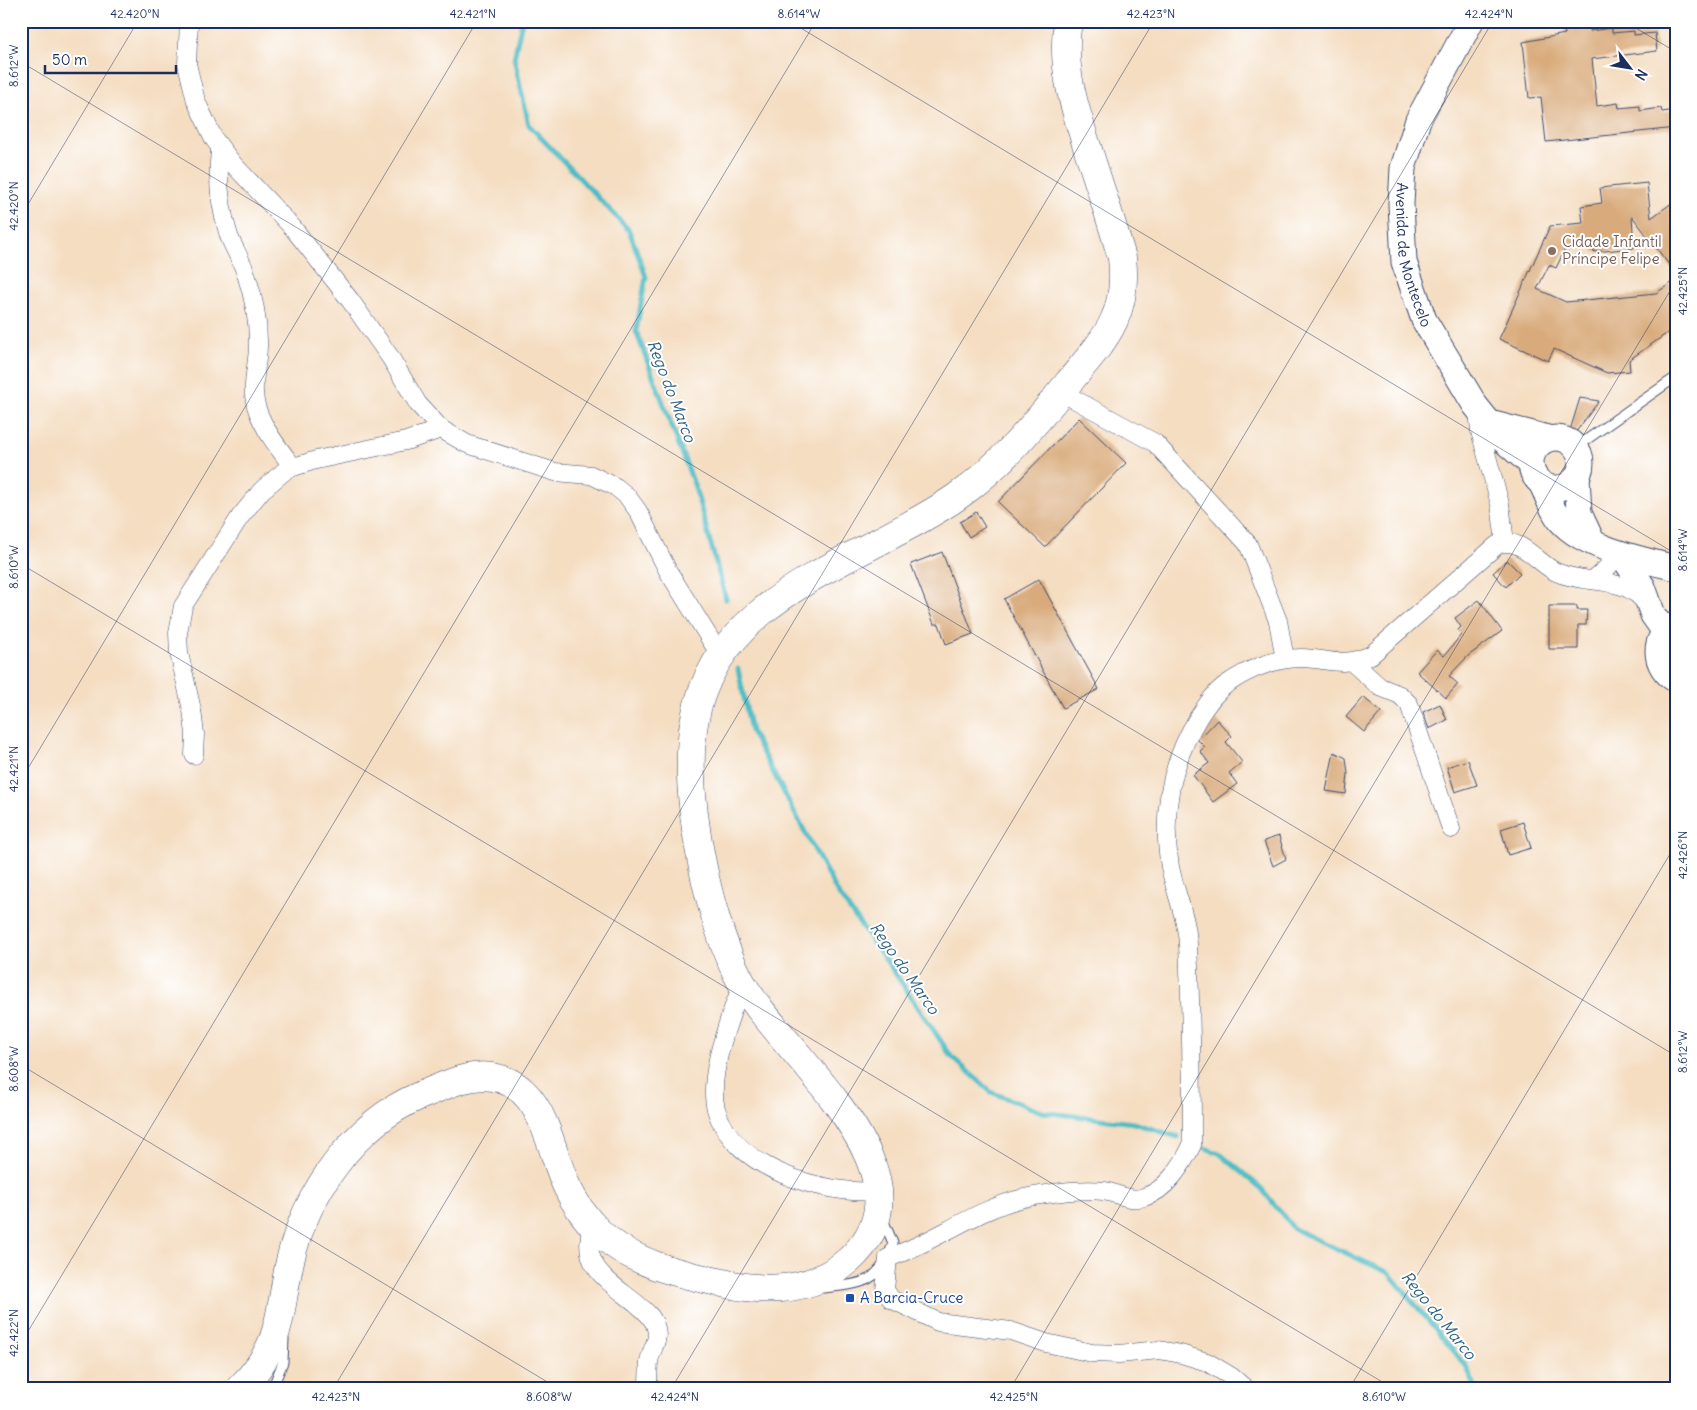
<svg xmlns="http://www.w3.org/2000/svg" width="1697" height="1410" font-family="Delius,sans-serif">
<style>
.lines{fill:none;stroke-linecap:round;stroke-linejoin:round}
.stream{stroke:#4ebcc4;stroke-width:5}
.building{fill:#d9ab7c}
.lane-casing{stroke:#3c496d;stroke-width:11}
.street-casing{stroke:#3c496d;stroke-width:19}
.secondary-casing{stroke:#3c496d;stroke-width:27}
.primary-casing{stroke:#3c496d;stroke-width:29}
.lane{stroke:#fff;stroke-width:9}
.street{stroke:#fff;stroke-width:18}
.secondary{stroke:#fff;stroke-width:25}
.primary{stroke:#fff;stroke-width:28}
.ticks{fill:none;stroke:#1b2f5e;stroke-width:1;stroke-opacity:0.45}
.education-dot{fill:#8d6e63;stroke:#fff;stroke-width:2}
.transit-dot{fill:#1a4fb4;stroke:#fff;stroke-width:2}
.labels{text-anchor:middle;stroke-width:4;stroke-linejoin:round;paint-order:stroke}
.education-label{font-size:15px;fill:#785e54;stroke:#fff;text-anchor:start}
.street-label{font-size:15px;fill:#1b2f5e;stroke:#fff}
.transit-label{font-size:15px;fill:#164399;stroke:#fff;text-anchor:start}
.water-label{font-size:16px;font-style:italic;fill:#2d6082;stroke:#fff}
.neatline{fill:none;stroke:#1b2f5e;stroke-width:2}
.ticks-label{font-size:12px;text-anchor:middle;fill:#1b2f5e}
</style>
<rect width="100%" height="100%" fill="#fff"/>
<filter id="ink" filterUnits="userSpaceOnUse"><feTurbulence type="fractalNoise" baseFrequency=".02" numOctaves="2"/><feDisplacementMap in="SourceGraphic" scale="10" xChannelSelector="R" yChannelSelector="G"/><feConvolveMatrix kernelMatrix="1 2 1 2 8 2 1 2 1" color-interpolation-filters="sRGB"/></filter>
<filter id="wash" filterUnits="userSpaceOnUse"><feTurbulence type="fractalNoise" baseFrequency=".0096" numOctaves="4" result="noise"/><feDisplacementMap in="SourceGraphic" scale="20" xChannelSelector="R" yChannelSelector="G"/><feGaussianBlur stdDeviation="1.12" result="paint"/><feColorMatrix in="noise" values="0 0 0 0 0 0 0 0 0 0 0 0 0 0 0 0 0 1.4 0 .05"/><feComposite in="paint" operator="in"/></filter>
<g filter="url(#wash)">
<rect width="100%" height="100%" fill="#f4ddc1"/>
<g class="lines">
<g class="stream">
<polyline points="522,21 514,58 529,125 629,230 646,277 636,331 695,487 726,599"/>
<polyline points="738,669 751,731 837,892 893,970 951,1056 991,1092 1042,1112 1134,1123 1178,1137"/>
<polyline points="1205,1148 1219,1153 1261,1188 1294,1229 1389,1273 1466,1366 1476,1389"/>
</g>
</g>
<g id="blocks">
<g class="building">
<polygon points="1590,25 1590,31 1612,28 1612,33 1634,31 1634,35 1655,33 1657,51 1592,59 1597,106 1618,103 1619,108 1640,106 1640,111 1661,108 1662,112 1676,110 1676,128 1546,142 1541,97 1529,98 1523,42 1565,34 1564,28"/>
<polygon points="1647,183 1651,218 1676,200 1676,274 1632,216 1634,248 1594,252 1593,247 1565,249 1556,268 1549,265 1537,289 1566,302 1656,293 1676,280 1676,327 1629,360 1630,371 1607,373 1554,349 1548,361 1499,339 1550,226 1583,223 1581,206 1602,203 1600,188"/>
<polygon points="1580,398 1599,401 1569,441 1567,440"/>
<polygon points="1079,418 1126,463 1045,547 998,502"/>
<polygon points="976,512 985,527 969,537 960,522"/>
<polygon points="942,552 973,634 946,644 939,624 934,624 911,564"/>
<polygon points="1507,560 1520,573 1506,587 1493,573"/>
<polygon points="1039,579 1099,689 1063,708 1004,599"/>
<polygon points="1479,600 1502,631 1468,656 1449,676 1458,684 1446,698 1417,672 1437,650 1444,656 1461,635 1458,630 1461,627 1455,618"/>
<polygon points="1549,606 1577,606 1577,610 1587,610 1586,625 1578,625 1578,649 1549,649"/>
<polygon points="1363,697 1381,712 1364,732 1346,717"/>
<polygon points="1440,704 1447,720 1429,729 1423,712"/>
<polygon points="1217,720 1232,736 1226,742 1242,762 1229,773 1237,784 1213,802 1193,775 1209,763 1200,751 1205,747 1198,740"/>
<polygon points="1334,752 1346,758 1348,774 1346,794 1326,791"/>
<polygon points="1468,760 1477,785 1455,792 1447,767"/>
<polygon points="1523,822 1531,848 1508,855 1501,829"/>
<polygon points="1279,836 1286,859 1273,866 1264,841"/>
</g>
</g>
</g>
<g filter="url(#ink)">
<use href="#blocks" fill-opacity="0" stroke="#3c496d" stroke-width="1"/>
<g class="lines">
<defs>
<g id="lane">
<polyline points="1576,447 1676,377"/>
<path d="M824 1288C863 1284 880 1283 893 1243L882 1217"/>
<polyline points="272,1389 283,1362 284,1339"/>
</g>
<g id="street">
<polyline points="189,21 187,64 196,101 214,139 233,164 293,228 350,300 390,357 418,404 441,429 467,444 555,472 591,475 616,487 627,496 638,511 668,571 720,655"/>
<path d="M220 150C217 178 220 208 229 236 234 249 242 261 246 274 253 295 258 319 258 341 259 364 249 387 257 409 264 430 280 450 293 467"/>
<polyline points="1061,392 1155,443 1248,544 1278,621 1285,659"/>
<polyline points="1478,410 1480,431 1500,504 1505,542"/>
<polyline points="1593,580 1609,566 1610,559 1605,549"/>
<polyline points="1353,663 1380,687 1400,695 1409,704 1451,829"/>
<polyline points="194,755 195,734 192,710 179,653 178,633 183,606 240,517 262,490 287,469 316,460 406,441 441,429"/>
<path d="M742 985C730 1015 707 1077 716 1109 733 1169 823 1195 878 1191"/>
<path d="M593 1225C578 1266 609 1281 637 1304 644 1310 652 1316 655 1325 661 1340 651 1348 649 1362 648 1371 649 1380 647 1389"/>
<path d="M1246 1389 1232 1377 1207 1362 1181 1354 1159 1350 1119 1354 1092 1353 1046 1343 1011 1331 938 1322 891 1299 885 1290 888 1258C935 1242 976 1209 1024 1198 1049 1193 1078 1188 1104 1191 1117 1193 1131 1202 1144 1197 1166 1191 1183 1164 1192 1145 1192 1078 1191 1011 1188 944 1187 918 1175 892 1170 867 1161 814 1171 763 1198 718 1206 706 1215 692 1227 684 1248 669 1276 658 1301 658 1332 659 1340 668 1371 655L1497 545C1520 535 1536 562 1556 572 1587 586 1626 574 1647 605"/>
</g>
<g id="secondary">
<path id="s1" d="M1471 21 1418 120 1403 168 1401 204 1404 262 1424 320 1475 405 1503 440 1530 463"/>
<polyline points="1490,423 1548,438"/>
<circle cx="1556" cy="463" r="25"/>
<polyline points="1577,477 1579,513 1592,541"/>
<path d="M1542 485C1547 495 1551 507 1557 516 1576 546 1643 560 1676 568"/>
<polyline points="1622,555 1643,587 1653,615 1665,632"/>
<path d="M1676 624C1651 636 1653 667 1676 680"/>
</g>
<path id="primary" d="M239 1389C283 1347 278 1315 290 1261 306 1193 354 1124 419 1096 442 1087 467 1073 492 1077 544 1084 549 1149 567 1187 575 1204 585 1218 598 1231 633 1265 681 1274 727 1284 771 1293 814 1291 849 1260 946 1173 776 1051 738 976 707 915 682 791 694 723 715 594 862 562 955 498 1000 467 1035 424 1069 382 1104 340 1129 316 1122 258 1112 223 1101 190 1090 156 1076 112 1060 68 1068 21"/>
</defs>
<use href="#lane" class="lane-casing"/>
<use href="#street" class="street-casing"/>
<use href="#secondary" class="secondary-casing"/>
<use href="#primary" class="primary-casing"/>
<use href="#lane" class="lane"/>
<use href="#street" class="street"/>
<use href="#secondary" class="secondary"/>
<use href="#primary" class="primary"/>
</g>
</g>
<path class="ticks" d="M789 21 1676 554M1624 21 1676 52M21 62 1676 1056M21 216 138 21M21 564 1394 1389M21 780 477 21M21 1065 559 1389M21 1343 816 21M333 1389 1154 21M671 1389 1493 21M1010 1389 1676 281M1349 1389 1676 844"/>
<circle class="education-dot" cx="1552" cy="251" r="5"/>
<rect class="transit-dot" x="845" y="1293" width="10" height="10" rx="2.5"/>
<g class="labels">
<g class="education-label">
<text x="1562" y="247">Cidade Infantil<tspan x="1562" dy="17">Príncipe Felipe</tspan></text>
</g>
<g class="street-label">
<text dy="5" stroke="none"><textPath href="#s1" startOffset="251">Avenida de Montecelo</textPath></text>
</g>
<g class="transit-label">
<text x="860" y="1303">A Barcia-Cruce</text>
</g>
<g class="water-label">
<text transform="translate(672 391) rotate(69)" y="6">Rego do Marco</text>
<text transform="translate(905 968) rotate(55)" y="6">Rego do Marco</text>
<text transform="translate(1439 1315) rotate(51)" y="6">Rego do Marco</text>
</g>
</g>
<rect width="1697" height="1410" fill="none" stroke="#fff" stroke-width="55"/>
<g transform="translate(1630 68) rotate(121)" stroke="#ffffff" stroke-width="4" paint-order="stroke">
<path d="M0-4L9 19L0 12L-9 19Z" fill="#1b2f5e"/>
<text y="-8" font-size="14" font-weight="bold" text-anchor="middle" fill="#1b2f5e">N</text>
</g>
<path d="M45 65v8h131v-8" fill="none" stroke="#1b2f5e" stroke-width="2.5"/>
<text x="52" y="65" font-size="15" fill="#1b2f5e" stroke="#ffffff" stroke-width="4" paint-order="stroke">50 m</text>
<rect x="28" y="28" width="1642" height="1354" class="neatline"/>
<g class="ticks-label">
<text x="135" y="18">42.420°N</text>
<text x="473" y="18">42.421°N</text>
<text x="799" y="18">8.614°W</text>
<text x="1151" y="18">42.423°N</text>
<text x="1489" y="18">42.424°N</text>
<text transform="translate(14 66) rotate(-90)" y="4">8.612°W</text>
<text transform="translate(14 206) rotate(-90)" y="4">42.420°N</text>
<text transform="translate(1683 291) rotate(-90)" y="4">42.425°N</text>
<text transform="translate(1683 550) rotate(-90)" y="4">8.614°W</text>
<text transform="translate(14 567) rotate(-90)" y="4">8.610°W</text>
<text transform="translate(14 769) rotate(-90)" y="4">42.421°N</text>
<text transform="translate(1683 855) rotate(-90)" y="4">42.426°N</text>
<text transform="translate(1683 1052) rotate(-90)" y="4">8.612°W</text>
<text transform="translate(14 1069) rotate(-90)" y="4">8.608°W</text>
<text transform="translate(14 1333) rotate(-90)" y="4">42.422°N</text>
<text x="336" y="1401">42.423°N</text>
<text x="549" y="1401">8.608°W</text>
<text x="675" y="1401">42.424°N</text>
<text x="1014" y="1401">42.425°N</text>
<text x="1384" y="1401">8.610°W</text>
</g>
</svg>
